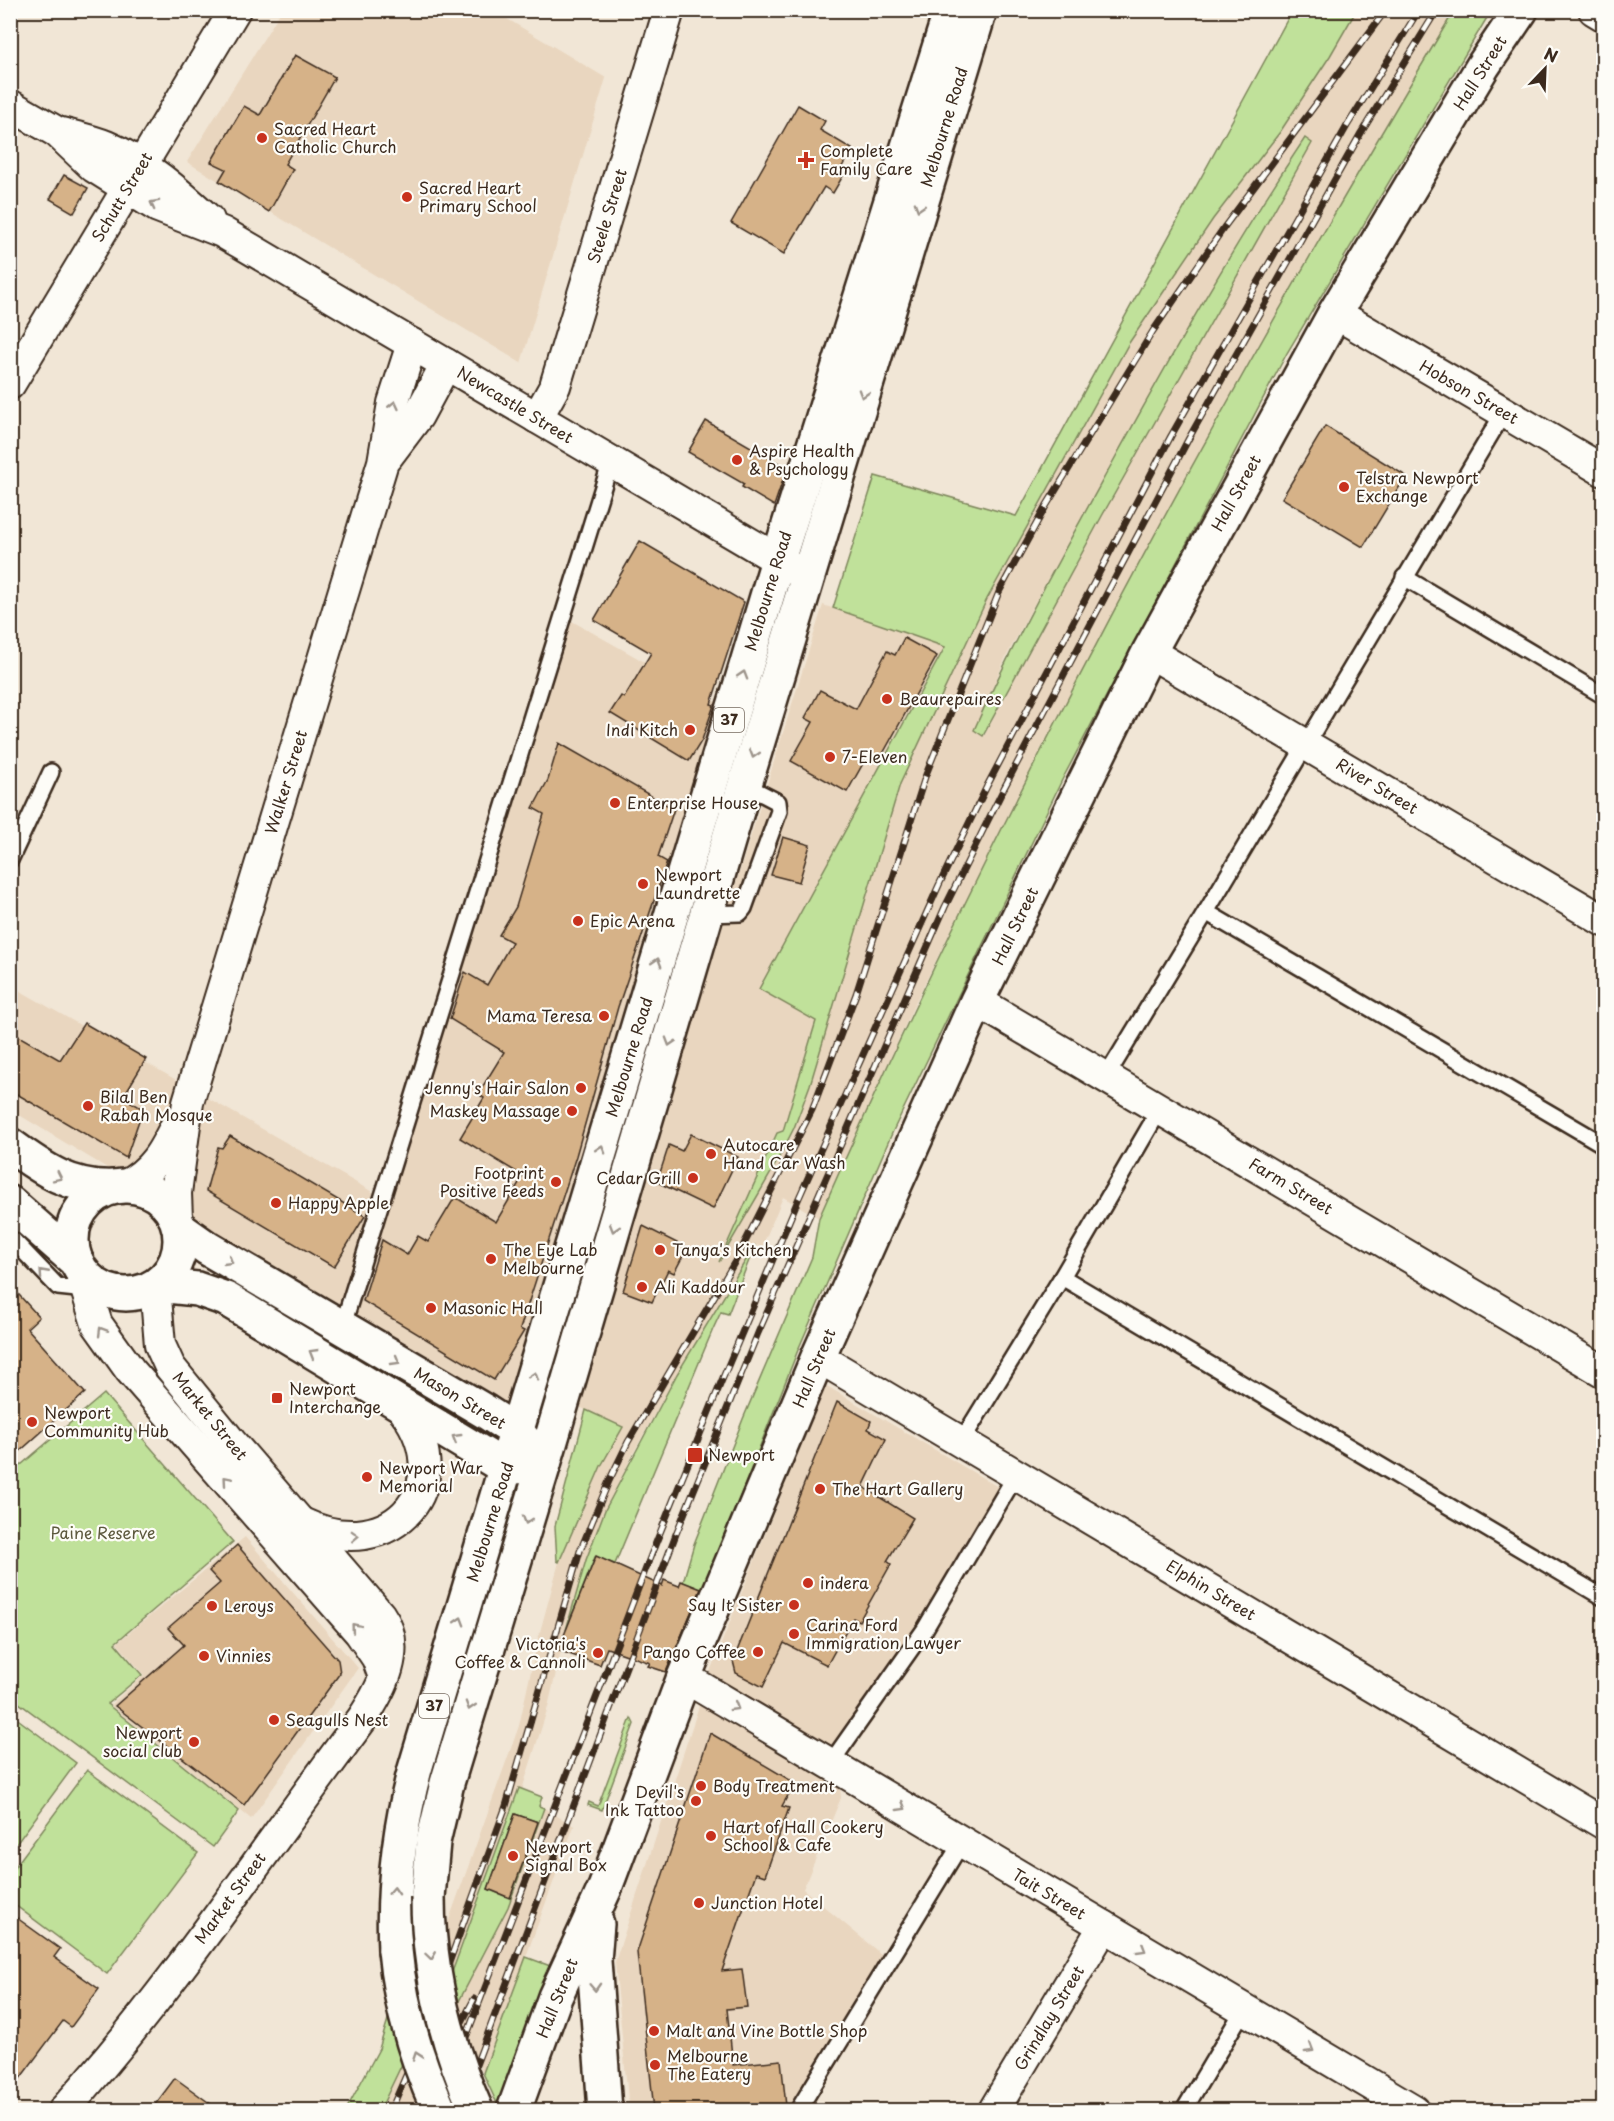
<svg xmlns="http://www.w3.org/2000/svg" width="1614" height="2121" font-family="'Playpen Sans',sans-serif">
<style>
.built{fill:#e9d6bf;fill-rule:evenodd}
.green{fill:#c0e19a;stroke:#7e865c;stroke-width:1.5;fill-rule:evenodd}
.building{fill:#d6b288;stroke:#3b2a1e;stroke-width:1.5}
.lines{fill:none;stroke-linecap:round;stroke-linejoin:round}
.service-casing{stroke:#3b2a1e;stroke-width:20}
.minor-casing{stroke:#3b2a1e;stroke-width:34}
.tertiary-casing{stroke:#3b2a1e;stroke-width:38}
.primary-casing{stroke:#3b2a1e;stroke-width:38}
.service{stroke:#fdfcf7;stroke-width:15}
.minor{stroke:#fdfcf7;stroke-width:30}
.tertiary{stroke:#fdfcf7;stroke-width:33}
.primary{stroke:#fdfcf7;stroke-width:33}
.rail-casing{stroke:#3b2a1e;stroke-width:7}
.rail{stroke:#fdfcf7;stroke-width:4.5;stroke-dasharray:14;stroke-linecap:butt}
.primary-bridge-casing{stroke:#3b2a1e;stroke-width:38;stroke-linecap:butt}
.primary-bridge{stroke:#fdfcf7;stroke-width:33}
.oneway{stroke:#9c938a}
.poi-dot{fill:#c8321e;stroke:#fdfcf7;stroke-width:2}
.labels{text-anchor:middle;stroke-width:4.5;stroke-linejoin:round;paint-order:stroke}
.shield{fill:#fdfcf7;stroke:#75695f;stroke-width:1.5}
.shield-label{font-size:15px;font-weight:bold;fill:#3b2a1e}
.street-label{font-size:16px;fill:#3b2a1e;stroke:#fdfcf7}
.poi-label{font-size:16px;fill:#3b2a1e;stroke:#fdfcf7;text-anchor:start}
.park-label{font-size:16px;fill:#5c583d;stroke:#fdfcf7}
</style>
<rect width="100%" height="100%" fill="#f1e6d6"/>
<filter id="ink" filterUnits="userSpaceOnUse"><feTurbulence type="fractalNoise" baseFrequency=".0167" numOctaves="2"/><feDisplacementMap in="SourceGraphic" scale="12" xChannelSelector="R" yChannelSelector="G"/><feConvolveMatrix kernelMatrix="1 2 1 2 8 2 1 2 1" color-interpolation-filters="sRGB"/></filter>
<g filter="url(#ink)">
<g class="built">
<polygon points="281,11 439,11 454,19 459,11 494,11 606,78 521,363 187,162"/>
<path d="M1356 11H1454L1360 169 1187 475 1041 749 915 1003 819 1218 783 1197 762 1247 755 1245 677 1374 636 1448 605 1510 586 1560 559 1650 561 1651 548 1707 522 1790 518 1789 451 1975 446 1928 519 1726 538 1639 559 1562 601 1466 623 1427 577 1406 629 1225 823 605 945 646 760 988 816 1020 783 1131 777 1133 723 1255 794 1128 810 1085 900 784 987 599 1129 343 1213 219 1280 132 1330 56ZM1304 138 1312 143 1102 516 984 736 974 730 1006 657 1038 597 1140 413 1256 212Z"/>
<polygon points="570,620 723,706 513,1413 11,1110 10,985 390,1202"/>
<polygon points="825,1385 998,1487 925,1617 835,1740 841,1798 803,1889 888,1960 797,2110 629,2110 615,1962 711,1669"/>
<polygon points="245,1537 358,1668 251,1819 110,1705 144,1675 117,1643"/>
<polygon points="544,1808 574,1826 483,2073 473,2051 459,2001 508,1907"/>
<polygon points="402,2064 419,2110 380,2110"/>
</g>
<g class="green">
<polygon points="1292,11 1356,11 1330,56 1280,132 1213,219 1129,343 987,599 900,784 810,1085 794,1128 772,1171 719,1262 777,1133 783,1131 816,1021 759,989 945,647 833,608 875,476 1016,516"/>
<path d="M1454 11H1491L1287 353 1062 780 893 1131 798 1350 703 1590 683 1582 694 1544 743 1419 812 1257 819 1218C1002 801 1220 401 1454 11Z"/>
<path d="M1305 138 1312 143 1102 516 983 736 974 730C1014 640 1062 554 1110 467 1171 356 1234 244 1305 138Z"/>
<polygon points="755,1245 728,1314 721,1312 713,1329 615,1564 595,1557 566,1630 586,1560 605,1510 677,1374"/>
<polygon points="104,1394 233,1542 115,1643 142,1675 107,1704 239,1811 213,1847 11,1697 11,1467 22,1464"/>
<polygon points="586,1410 623,1427 601,1466 559,1562 557,1561 555,1526"/>
<polygon points="11,1714 76,1763 11,1851 10,1851"/>
<polygon points="631,1718 634,1724 602,1810 588,1805 589,1802 598,1806"/>
<polygon points="87,1770 198,1853 107,1974 11,1902 11,1872"/>
<path d="M519 1788 542 1797 539 1806 544 1808 508 1907 459 2001 451 1975ZM515 1814 538 1822 509 1898 488 1889Z"/>
<polygon points="526,1957 553,1967 500,2110 483,2073"/>
<polygon points="389,2016 402,2064 380,2110 346,2110 379,2049"/>
</g>
<g class="building">
<polygon points="295,55 335,77 285,164 293,169 269,212 219,181 226,169 211,162 244,106 260,115"/>
<polygon points="798,105 825,121 820,130 852,149 839,172 844,174 833,193 824,187 784,254 731,223"/>
<polygon points="64,175 88,188 74,213 50,199"/>
<polygon points="706,421 787,468 774,506 742,487 744,484 688,452"/>
<polygon points="1325,426 1406,476 1363,547 1282,498"/>
<polygon points="640,541 744,602 711,704 714,705 702,740 689,761 610,713 621,696 624,698 651,653 594,620"/>
<polygon points="904,638 937,656 880,759 869,753 847,792 791,761 813,722 805,718 820,690 856,709 887,651 895,655"/>
<polygon points="559,743 674,809 658,857 667,862 618,1007 576,1156 520,1329 524,1331 494,1380 363,1301 382,1240 407,1255 418,1236 428,1242 455,1197 496,1222 523,1176 460,1138 484,1098 478,1094 504,1052 450,1019 465,972 487,985 512,942 499,935 516,907 544,814 533,808 548,780"/>
<polygon points="783,837 810,845 799,882 771,875"/>
<polygon points="84,1023 146,1059 123,1097 143,1109 126,1158 10,1090 10,1031 60,1060"/>
<polygon points="691,1134 738,1157 713,1209 657,1182 669,1145 682,1151"/>
<polygon points="230,1136 365,1216 334,1267 206,1191 218,1147 222,1148"/>
<polygon points="643,1226 687,1248 674,1273 668,1270 652,1302 623,1291"/>
<polygon points="10,1285 39,1317 27,1328 85,1393 10,1460"/>
<polygon points="837,1402 871,1421 868,1429 886,1439 863,1487 913,1518 887,1561 891,1564 859,1621 853,1618 827,1665 784,1643 763,1687 736,1673 733,1661"/>
<polygon points="237,1545 338,1660 340,1673 244,1805 115,1706 184,1645 168,1628 220,1583 209,1571"/>
<polygon points="596,1556 662,1586 664,1580 679,1586 681,1581 701,1589 666,1672 648,1666 650,1663 607,1648 600,1665 558,1650"/>
<polygon points="710,1733 795,1783 782,1806 789,1808 765,1876 756,1873 722,1971 742,1969 747,2007 727,2009 733,2065 781,2060 786,2106 763,2108 763,2110 654,2110 637,1952"/>
<polygon points="515,1814 538,1822 510,1898 488,1889"/>
<polygon points="10,1913 60,1949 54,1957 99,1989 71,2027 63,2021 10,2092"/>
<polygon points="175,2078 219,2110 151,2110"/>
</g>
<g class="lines">
<defs>
<g id="service">
<polyline points="1504,412 1206,912 1604,1145"/>
<polyline points="1404,577 1604,696"/>
<polyline points="10,860 51,772"/>
<polyline points="708,914 740,913 744,908 779,811 778,802 741,783"/>
<polyline points="1106,1077 1206,912"/>
<polyline points="10,1237 58,1287 114,1293"/>
<polyline points="1062,1277 1604,1598"/>
<polyline points="342,1328 611,461"/>
<polyline points="961,1442 1062,1277 1160,1109"/>
<polyline points="830,1764 925,1629 1016,1475"/>
<polyline points="801,2110 800,2107 962,1842"/>
<polyline points="1184,2110 1244,2009"/>
</g>
<g id="minor">
<polyline points="1594,10 1604,16"/>
<polyline points="10,105 57,132 94,167 158,207 222,232 797,571"/>
<path d="M61 133C76 137 92 140 106 146 145 162 178 192 209 220"/>
<polyline points="1335,313 1604,471"/>
<polyline points="10,384 235,10"/>
<polyline points="537,418 555,386 669,10"/>
<polyline points="387,457 418,416 446,364"/>
<polyline points="1149,652 1604,921"/>
<polyline points="977,1001 1604,1372"/>
<path d="M124 1186C154 1171 164 1150 178 1121"/>
<polyline points="177,1219 176,1193 188,1102 383,462 393,403 412,344"/>
<polyline points="79,1267 97,1324 130,1370 360,1633 377,1658 384,1677"/>
<polyline points="818,1357 1604,1824"/>
<path d="M302 1523C393 1567 465 1482 399 1404"/>
<polyline points="684,1677 1414,2110"/>
<path d="M64 2110C173 1988 264 1850 362 1719 382 1689 404 1649 380 1615L231 1442 170 1367 160 1345 155 1286"/>
<polyline points="994,2110 1104,1926"/>
</g>
<g id="tertiary">
<path d="M10 1145C44 1170 71 1189 114 1187"/>
<circle cx="126" cy="1240" r="54"/>
<polyline points="10,1203 77,1262"/>
<polyline points="180,1229 207,1248 486,1412 517,1432 535,1453"/>
<polyline points="157,1285 197,1289 226,1299 506,1468 544,1464"/>
<polyline points="597,1924 594,1961 605,2110"/>
<polyline points="514,2110 555,1997 605,1888 684,1677 818,1357 977,1001 1149,652 1335,313 1483,66 1521,10"/>
</g>
<g id="primary">
<polyline points="428,1897 433,1842 447,1783 544,1464 745,784 980,10"/>
<path d="M395 1950C392 1888 399 1829 415 1769L778 560 951 10"/>
</g>
</defs>
<use href="#service" class="service-casing"/>
<use href="#minor" class="minor-casing"/>
<use href="#tertiary" class="tertiary-casing"/>
<use href="#primary" class="primary-casing"/>
<use href="#service" class="service"/>
<use href="#minor" class="minor"/>
<use href="#tertiary" class="tertiary"/>
<use href="#primary" class="primary"/>
<defs>
<g id="rail">
<polyline points="391,2110 418,2048 506,1806 580,1551 609,1481 628,1442 737,1258 812,1110 856,994 925,777 999,592 1045,508 1153,331 1225,226 1386,10"/>
<polyline points="416,2110 474,1999"/>
<polyline points="440,2110 450,2079 651,1555 722,1380 798,1200 939,885 987,786 1171,436 1347,126 1419,10"/>
<polyline points="459,2110 676,1534 758,1333 945,907 1004,788 1189,438 1361,133 1437,10"/>
</g>
</defs>
<use href="#rail" class="rail-casing"/>
<use href="#rail" class="rail"/>
<defs>
<g id="primary-bridge">
<path d="M428 1897C428 1973 446 2042 476 2110"/>
<path d="M395 1950C400 2006 416 2059 439 2110"/>
</g>
</defs>
<use href="#primary-bridge" class="primary-bridge-casing"/>
<use href="#primary-bridge" class="primary-bridge"/>
</g>
<defs><path id="oneway-chevron" d="M-2-3.5L2.5 0L-2 3.5" fill="none" stroke-width="1.6" stroke-linecap="round" stroke-linejoin="round" transform="scale(1.5)"/></defs>
<g class="oneway">
<use href="#oneway-chevron" transform="translate(154 204) rotate(-152)"/>
<use href="#oneway-chevron" transform="translate(919 207) rotate(107)"/>
<use href="#oneway-chevron" transform="translate(863 394) rotate(107)"/>
<use href="#oneway-chevron" transform="translate(394 405) rotate(-77)"/>
<use href="#oneway-chevron" transform="translate(743 675) rotate(-73)"/>
<use href="#oneway-chevron" transform="translate(754 754) rotate(107)"/>
<use href="#oneway-chevron" transform="translate(657 962) rotate(-73)"/>
<use href="#oneway-chevron" transform="translate(670 1042) rotate(107)"/>
<use href="#oneway-chevron" transform="translate(601 1149) rotate(-73)"/>
<use href="#oneway-chevron" transform="translate(58 1177) rotate(26)"/>
<use href="#oneway-chevron" transform="translate(614 1228) rotate(107)"/>
<use href="#oneway-chevron" transform="translate(229 1261) rotate(31)"/>
<use href="#oneway-chevron" transform="translate(43 1273) rotate(-132)"/>
<use href="#oneway-chevron" transform="translate(102 1331) rotate(-121)"/>
<use href="#oneway-chevron" transform="translate(313 1353) rotate(-149)"/>
<use href="#oneway-chevron" transform="translate(396 1361) rotate(30)"/>
<use href="#oneway-chevron" transform="translate(534 1376) rotate(-73)"/>
<use href="#oneway-chevron" transform="translate(456 1438) rotate(-149)"/>
<use href="#oneway-chevron" transform="translate(227 1480) rotate(-131)"/>
<use href="#oneway-chevron" transform="translate(527 1520) rotate(107)"/>
<use href="#oneway-chevron" transform="translate(355 1536) rotate(-2)"/>
<use href="#oneway-chevron" transform="translate(460 1621) rotate(-73)"/>
<use href="#oneway-chevron" transform="translate(355 1627) rotate(-130)"/>
<use href="#oneway-chevron" transform="translate(470 1706) rotate(107)"/>
<use href="#oneway-chevron" transform="translate(735 1707) rotate(31)"/>
<use href="#oneway-chevron" transform="translate(902 1807) rotate(31)"/>
<use href="#oneway-chevron" transform="translate(394 1891) rotate(-87)"/>
<use href="#oneway-chevron" transform="translate(1142 1949) rotate(31)"/>
<use href="#oneway-chevron" transform="translate(431 1956) rotate(82)"/>
<use href="#oneway-chevron" transform="translate(595 1987) rotate(87)"/>
<use href="#oneway-chevron" transform="translate(1310 2049) rotate(31)"/>
<use href="#oneway-chevron" transform="translate(417 2056) rotate(-109)"/>
</g>
</g>
<g class="poi-dot">
<circle cx="262" cy="138" r="6"/>
<path d="M803 151h6v6h6v6h-6v6h-6v-6h-6v-6h6z"/>
<circle cx="407" cy="197" r="6"/>
<circle cx="737" cy="460" r="6"/>
<circle cx="1344" cy="487" r="6"/>
<circle cx="887" cy="699" r="6"/>
<circle cx="690" cy="730" r="6"/>
<circle cx="830" cy="757" r="6"/>
<circle cx="615" cy="803" r="6"/>
<circle cx="643" cy="884" r="6"/>
<circle cx="578" cy="921" r="6"/>
<circle cx="604" cy="1016" r="6"/>
<circle cx="581" cy="1088" r="6"/>
<circle cx="88" cy="1106" r="6"/>
<circle cx="572" cy="1111" r="6"/>
<circle cx="711" cy="1154" r="6"/>
<circle cx="693" cy="1178" r="6"/>
<circle cx="556" cy="1182" r="6"/>
<circle cx="276" cy="1203" r="6"/>
<circle cx="660" cy="1250" r="6"/>
<circle cx="491" cy="1259" r="6"/>
<circle cx="642" cy="1287" r="6"/>
<circle cx="431" cy="1308" r="6"/>
<rect x="271" y="1392" width="12" height="12" rx="3"/>
<circle cx="32" cy="1422" r="6"/>
<rect x="687" y="1447" width="16" height="16" rx="3"/>
<circle cx="367" cy="1477" r="6"/>
<circle cx="820" cy="1489" r="6"/>
<circle cx="808" cy="1583" r="6"/>
<circle cx="794" cy="1605" r="6"/>
<circle cx="212" cy="1606" r="6"/>
<circle cx="794" cy="1634" r="6"/>
<circle cx="758" cy="1652" r="6"/>
<circle cx="598" cy="1653" r="6"/>
<circle cx="204" cy="1656" r="6"/>
<circle cx="274" cy="1720" r="6"/>
<circle cx="194" cy="1742" r="6"/>
<circle cx="701" cy="1786" r="6"/>
<circle cx="696" cy="1801" r="6"/>
<circle cx="711" cy="1836" r="6"/>
<circle cx="513" cy="1856" r="6"/>
<circle cx="699" cy="1903" r="6"/>
<circle cx="654" cy="2031" r="6"/>
<circle cx="655" cy="2065" r="6"/>
</g>
<g class="labels">
<g class="shield">
<rect x="714" y="708" width="30" height="24" rx="4.5"/>
<rect x="419" y="1694" width="30" height="24" rx="4.5"/>
</g>
<g class="shield-label">
<text x="729" y="725">37</text>
<text x="434" y="1711">37</text>
</g>
<g class="street-label">
<text transform="translate(1480 73) rotate(-58)" y="6">Hall Street</text>
<text transform="translate(944 127) rotate(-73)" y="6">Melbourne Road</text>
<text transform="translate(122 197) rotate(-59)" y="6">Schutt Street</text>
<text transform="translate(607 216) rotate(-73)" y="6">Steele Street</text>
<text transform="translate(1469 392) rotate(30)" y="6">Hobson Street</text>
<text transform="translate(515 405) rotate(31)" y="6">Newcastle Street</text>
<text transform="translate(1236 493) rotate(-61)" y="6">Hall Street</text>
<text transform="translate(768 591) rotate(-73)" y="6">Melbourne Road</text>
<text transform="translate(286 782) rotate(-73)" y="6">Walker Street</text>
<text transform="translate(1377 786) rotate(31)" y="6">River Street</text>
<text transform="translate(1015 926) rotate(-64)" y="6">Hall Street</text>
<text transform="translate(629 1057) rotate(-73)" y="6">Melbourne Road</text>
<text transform="translate(1291 1186) rotate(31)" y="6">Farm Street</text>
<text transform="translate(814 1368) rotate(-67)" y="6">Hall Street</text>
<text transform="translate(460 1398) rotate(31)" y="6">Mason Street</text>
<text transform="translate(210 1416) rotate(51)" y="6">Market Street</text>
<text transform="translate(490 1522) rotate(-73)" y="6">Melbourne Road</text>
<text transform="translate(1211 1590) rotate(31)" y="6">Elphin Street</text>
<text transform="translate(1049 1894) rotate(31)" y="6">Tait Street</text>
<text transform="translate(230 1898) rotate(-54)" y="6">Market Street</text>
<text transform="translate(557 1998) rotate(-68)" y="6">Hall Street</text>
<text transform="translate(1049 2018) rotate(-59)" y="6">Grindlay Street</text>
</g>
<g class="poi-label">
<text x="274" y="135">Sacred Heart<tspan x="274" dy="18">Catholic Church</tspan></text>
<text x="820" y="157">Complete<tspan x="820" dy="18">Family Care</tspan></text>
<text x="419" y="194">Sacred Heart<tspan x="419" dy="18">Primary School</tspan></text>
<text x="749" y="457">Aspire Health<tspan x="749" dy="18">&amp; Psychology</tspan></text>
<text x="1356" y="484">Telstra Newport<tspan x="1356" dy="18">Exchange</tspan></text>
<text x="899" y="705">Beaurepaires</text>
<text x="678" y="736" text-anchor="end">Indi Kitch</text>
<text x="842" y="763">7-Eleven</text>
<text x="627" y="809">Enterprise House</text>
<text x="655" y="881">Newport<tspan x="655" dy="18">Laundrette</tspan></text>
<text x="590" y="927">Epic Arena</text>
<text x="592" y="1022" text-anchor="end">Mama Teresa</text>
<text x="569" y="1094" text-anchor="end">Jenny's Hair Salon</text>
<text x="100" y="1103">Bilal Ben<tspan x="100" dy="18">Rabah Mosque</tspan></text>
<text x="560" y="1117" text-anchor="end">Maskey Massage</text>
<text x="723" y="1151">Autocare<tspan x="723" dy="18">Hand Car Wash</tspan></text>
<text x="544" y="1179" text-anchor="end">Footprint<tspan x="544" dy="18">Positive Feeds</tspan></text>
<text x="681" y="1184" text-anchor="end">Cedar Grill</text>
<text x="288" y="1209">Happy Apple</text>
<text x="503" y="1256">The Eye Lab<tspan x="503" dy="18">Melbourne</tspan></text>
<text x="672" y="1256">Tanya's Kitchen</text>
<text x="654" y="1293">Ali Kaddour</text>
<text x="443" y="1314">Masonic Hall</text>
<text x="289" y="1395">Newport<tspan x="289" dy="18">Interchange</tspan></text>
<text x="44" y="1419">Newport<tspan x="44" dy="18">Community Hub</tspan></text>
<text x="708" y="1461">Newport</text>
<text x="379" y="1474">Newport War<tspan x="379" dy="18">Memorial</tspan></text>
<text x="832" y="1495">The Hart Gallery</text>
<text x="820" y="1589">indera</text>
<text x="782" y="1611" text-anchor="end">Say It Sister</text>
<text x="224" y="1612">Leroys</text>
<text x="806" y="1631">Carina Ford<tspan x="806" dy="18">Immigration Lawyer</tspan></text>
<text x="586" y="1650" text-anchor="end">Victoria's<tspan x="586" dy="18">Coffee &amp; Cannoli</tspan></text>
<text x="746" y="1658" text-anchor="end">Pango Coffee</text>
<text x="216" y="1662">Vinnies</text>
<text x="286" y="1726">Seagulls Nest</text>
<text x="182" y="1739" text-anchor="end">Newport<tspan x="182" dy="18">social club</tspan></text>
<text x="713" y="1792">Body Treatment</text>
<text x="684" y="1798" text-anchor="end">Devil's<tspan x="684" dy="18">Ink Tattoo</tspan></text>
<text x="723" y="1833">Hart of Hall Cookery<tspan x="723" dy="18">School &amp; Cafe</tspan></text>
<text x="525" y="1853">Newport<tspan x="525" dy="18">Signal Box</tspan></text>
<text x="711" y="1909">Junction Hotel</text>
<text x="666" y="2037">Malt and Vine Bottle Shop</text>
<text x="667" y="2062">Melbourne<tspan x="667" dy="18">The Eatery</tspan></text>
</g>
<g class="park-label">
<text x="103" y="1539">Paine Reserve</text>
</g>
</g>
<rect width="1614" height="2121" fill="none" stroke="#fdfcf7" stroke-width="36"/>
<rect x="18" y="18" width="1578" height="2085" fill="none" stroke="#3b2a1e" stroke-width="2" filter="url(#ink)"/>
<g transform="translate(1545 69) rotate(23)" stroke="#fdfcf7" stroke-width="4.5" paint-order="stroke">
<path d="M0-4.5L10 22L0 15L-10 22Z" fill="#3b2a1e"/>
<text y="-9" font-size="16" font-weight="bold" text-anchor="middle" fill="#3b2a1e">N</text>
</g>
</svg>
